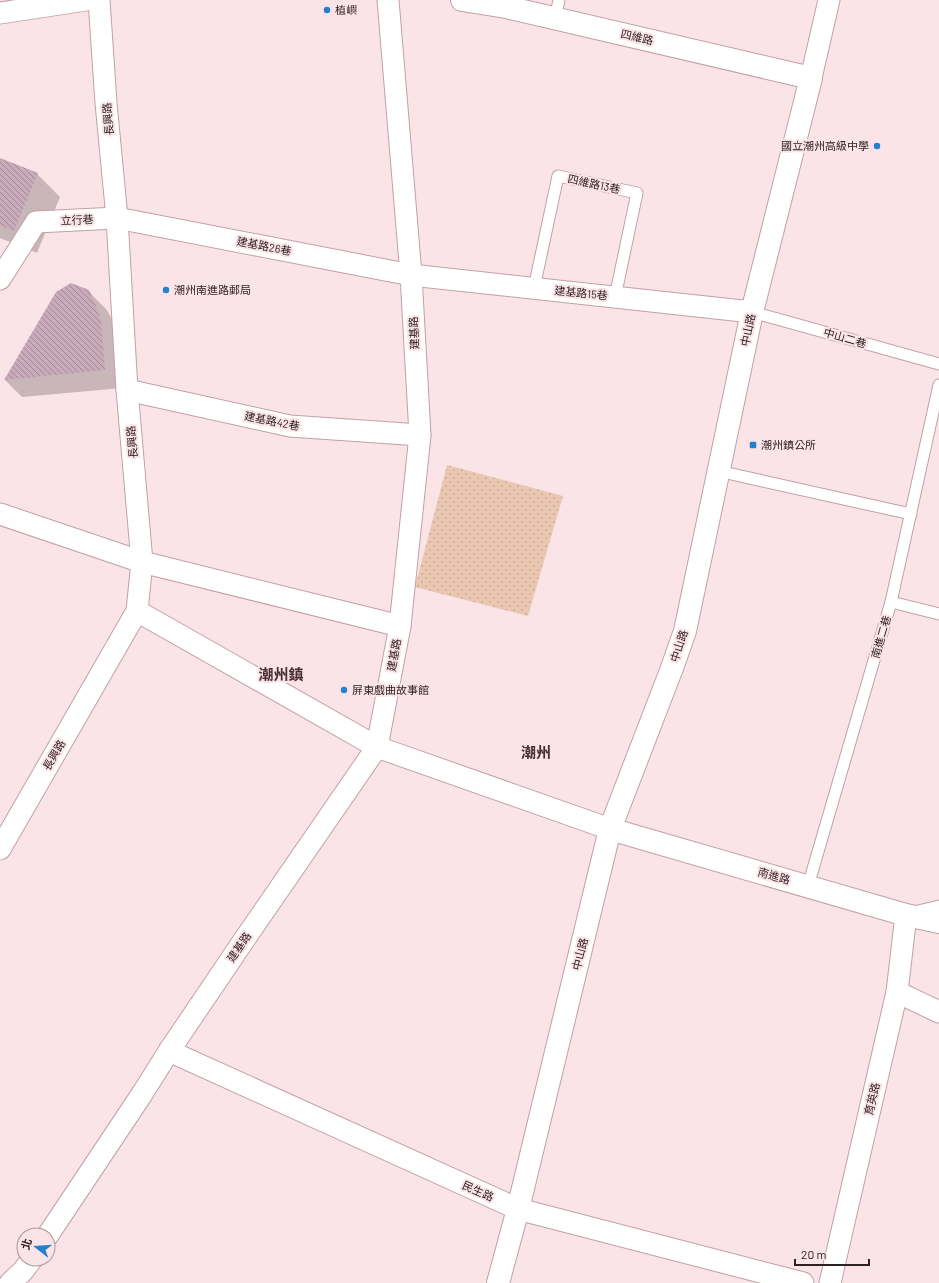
<svg xmlns="http://www.w3.org/2000/svg" width="939" height="1283" font-family="Barlow,'Noto Sans TC',sans-serif">
<style>
.park{fill:url(#park-dots)}
.shadow{fill:#0003}
.building{fill:url(#building-back-hatch)}
.lines{fill:none;stroke-linecap:round;stroke-linejoin:round}
.service-casing{stroke:#c2a0a6;stroke-width:13}
.minor-casing{stroke:#c2a0a6;stroke-width:23}
.tertiary-casing{stroke:#c2a0a6;stroke-width:24}
.secondary-casing{stroke:#c2a0a6;stroke-width:24}
.service{stroke:#fff;stroke-width:11}
.minor{stroke:#fff;stroke-width:21}
.tertiary{stroke:#fff;stroke-width:22}
.secondary{stroke:#fff;stroke-width:22}
.poi-dot{fill:#2481ce;stroke:#fbe4e8;stroke-width:1.5}
.labels{text-anchor:middle;stroke-width:4;stroke-linejoin:round;paint-order:stroke}
.poi-label{font-size:11px;fill:#2e2123;stroke:#fbe4e8;text-anchor:start}
.street-label{font-size:11px;fill:#2e2123;stroke:#fbe4e8}
.district-label{font-size:15px;font-weight:bold;fill:#482d32;stroke:#fbe4e8}
</style>
<defs>
<pattern id="park-dots" width="8" height="8" patternUnits="userSpaceOnUse"><rect width="8" height="8" fill="#eac7b0"/><path d="M2 2h.1M6 6h.1" fill="none" stroke="#c9ab97" stroke-width="1.8" stroke-linecap="round"/></pattern>
<pattern id="building-back-hatch" width="6" height="6" patternUnits="userSpaceOnUse"><rect width="6" height="6" fill="#c8aabb"/><path d="M-1 5l2 2M0 0l6 6M5-1l2 2" fill="none" stroke="#a38a98"/></pattern>
</defs>
<rect width="100%" height="100%" fill="#fbe4e8"/>
<polygon class="park" points="447,465 563,496 528,616 415,587"/>
<g class="shadow">
<polygon points="0,159 37,174 60,197 37,253 0,238"/>
<polygon points="88,291 106,309 112,319 118,338 122,388 22,397 5,380"/>
</g>
<g class="building">
<polygon points="0,158 38,173 14,231 0,225"/>
<polygon points="71,283 89,290 94,301 101,320 105,370 4,380 56,292"/>
</g>
<g class="lines">
<defs>
<g id="service">
<polyline points="555,18 559,0"/>
<polyline points="534,288 558,176 637,193 615,297"/>
<polyline points="752,312 939,364"/>
<polyline points="718,471 911,514"/>
<polyline points="891,602 939,614"/>
<polyline points="808,886 891,602 939,385"/>
<polyline points="914,912 939,906"/>
</g>
<g id="minor">
<polyline points="0,13 86,0"/>
<polyline points="811,78 829,0"/>
<polyline points="0,279 36,222 117,218 411,275 752,312"/>
<polyline points="127,390 290,426 420,435"/>
<polyline points="0,514 142,562 400,626"/>
<polyline points="137,611 377,747 610,829"/>
<polyline points="0,849 137,611 142,562 127,390 117,218 106,103 99,0"/>
<polyline points="897,992 939,1012"/>
<polyline points="169,1051 518,1209 803,1283"/>
<polyline points="48,1235 142,1094 169,1051 242,943 377,747 400,626 420,435 411,275 388,0"/>
<polyline points="10,1283 23,1271 32,1259"/>
<polyline points="830,1283 897,992 906,915"/>
</g>
<polyline id="tertiary" points="610,829 906,915 939,922"/>
<polyline id="secondary" points="462,0 506,7 811,78 752,312 685,631 672,668 610,829 518,1209 498,1283"/>
</defs>
<use href="#service" class="service-casing"/>
<use href="#minor" class="minor-casing"/>
<use href="#tertiary" class="tertiary-casing"/>
<use href="#secondary" class="secondary-casing"/>
<use href="#service" class="service"/>
<use href="#minor" class="minor"/>
<use href="#tertiary" class="tertiary"/>
<use href="#secondary" class="secondary"/>
</g>
<g class="poi-dot">
<circle cx="327" cy="10" r="4"/>
<circle cx="877" cy="146" r="4"/>
<circle cx="166" cy="290" r="4"/>
<rect x="749" y="441" width="8" height="8" rx="2"/>
<circle cx="344" cy="690" r="4"/>
</g>
<g class="labels">
<g class="poi-label">
<text x="335" y="14">植嶼</text>
<text x="869" y="150" text-anchor="end">國立潮州高級中學</text>
<text x="174" y="294">潮州南進路郵局</text>
<text x="761" y="449">潮州鎮公所</text>
<text x="352" y="694">屏東戲曲故事館</text>
</g>
<g class="street-label">
<text transform="translate(637 37) rotate(13)" y="4">四維路</text>
<text transform="translate(108 119) rotate(-95)" y="4">長興路</text>
<text transform="translate(594 184) rotate(12)" y="4">四維路13巷</text>
<text transform="translate(77 220) rotate(-3)" y="4">立行巷</text>
<text transform="translate(264 246) rotate(11)" y="4">建基路26巷</text>
<text transform="translate(581 293) rotate(6)" y="4">建基路15巷</text>
<text transform="translate(748 330) rotate(-78)" y="4">中山路</text>
<text transform="translate(414 333) rotate(-93)" y="4">建基路</text>
<text transform="translate(845 338) rotate(16)" y="4">中山二巷</text>
<text transform="translate(272 421) rotate(11)" y="4">建基路42巷</text>
<text transform="translate(132 442) rotate(-95)" y="4">長興路</text>
<text transform="translate(881 637) rotate(-74)" y="4">南進二巷</text>
<text transform="translate(679 646) rotate(-72)" y="4">中山路</text>
<text transform="translate(394 655) rotate(-80)" y="4">建基路</text>
<text transform="translate(54 755) rotate(-60)" y="4">長興路</text>
<text transform="translate(774 876) rotate(16)" y="4">南進路</text>
<text transform="translate(239 947) rotate(-56)" y="4">建基路</text>
<text transform="translate(580 954) rotate(-76)" y="4">中山路</text>
<text transform="translate(872 1099) rotate(-77)" y="4">育英路</text>
<text transform="translate(478 1191) rotate(24)" y="4">民生路</text>
</g>
<g class="district-label">
<text x="281" y="680">潮州鎮</text>
<text x="536" y="758">潮州</text>
</g>
</g>
<g transform="translate(36 1247) rotate(287)"><circle r="19" fill="#fbe4e8" stroke="#a99699"/>
<path d="M0-3L7 15L0 10L-7 15Z" fill="#2481ce"/>
<text y="-6" font-size="11" font-weight="bold" text-anchor="middle" fill="#2e2123">北</text>
</g>
<path d="M795 1259v6h74v-6" fill="none" stroke="#2e2123" stroke-width="2"/>
<text x="801" y="1259" font-size="12" fill="#2e2123" stroke="#fbe4e8" stroke-width="3" paint-order="stroke">20 m</text>
</svg>
